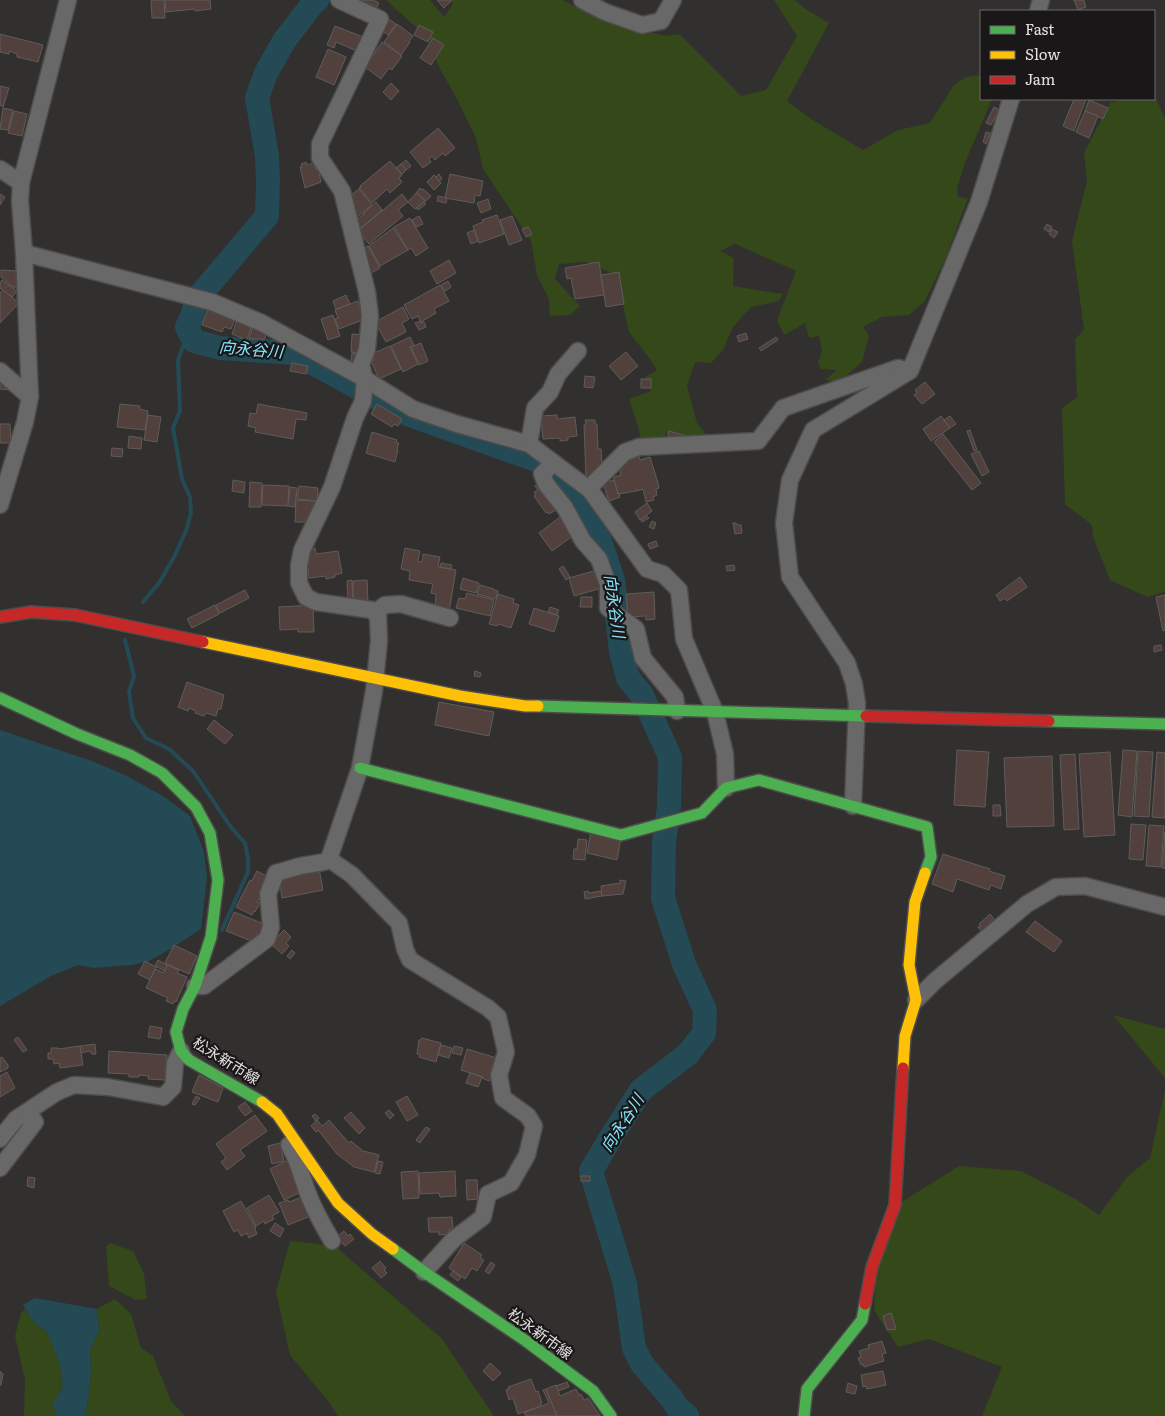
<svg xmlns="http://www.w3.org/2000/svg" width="1165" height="1416" font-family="Literata,'Noto Sans JP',serif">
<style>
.green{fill:#344819}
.water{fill:#234a55}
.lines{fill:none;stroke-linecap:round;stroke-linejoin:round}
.stream{stroke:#234a55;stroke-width:4}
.river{stroke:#234a55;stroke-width:24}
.building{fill:#52403d;stroke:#5e5d5c}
.street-casing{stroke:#4e4c4b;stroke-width:19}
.fast-casing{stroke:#4e4c4b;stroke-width:14}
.slow-casing{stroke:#4e4c4b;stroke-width:14}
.jam-casing{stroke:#4e4c4b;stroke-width:14}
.street{stroke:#686868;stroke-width:16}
.fast{stroke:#4caf50;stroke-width:11}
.slow{stroke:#ffc107;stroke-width:11}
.jam{stroke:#c62828;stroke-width:11}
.labels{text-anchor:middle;stroke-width:4.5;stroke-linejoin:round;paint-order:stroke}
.street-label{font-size:15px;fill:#e4e2e1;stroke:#191717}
.water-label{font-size:16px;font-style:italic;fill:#86e4fd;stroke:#191717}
</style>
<rect width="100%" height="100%" fill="#31302f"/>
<g class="green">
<polygon points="386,0 430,0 444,17 453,4 449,0 562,0 608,22 666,36 679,34 741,96 766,90 797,36 774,0 795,0 804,8 829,23 787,101 811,119 863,150 898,130 930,123 954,85 966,77 981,75 981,99 992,99 966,160 957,188 958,197 968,198 946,257 925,301 909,315 882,317 863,327 869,336 862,362 839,382 825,380 837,370 821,369 818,362 822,351 819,336 809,338 805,323 784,335 777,320 796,271 735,244 720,251 734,258 733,286 783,294 779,301 751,307 733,327 723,350 711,363 695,362 687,386 697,423 712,442 677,444 667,433 658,443 641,444 639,429 629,399 651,391 645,377 657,370 650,359 629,332 622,301 614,274 585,262 559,264 555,279 580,306 570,315 550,316 549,299 537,275 531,241 483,169 476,138 458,101 437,63 431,41"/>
<polygon points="1154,94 1165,119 1165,592 1147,597 1110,580 1093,537 1092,525 1065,504 1062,408 1077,397 1075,340 1084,329 1072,241 1087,181 1084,153 1110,103 1124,99 1154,99"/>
<polygon points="1113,1015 1165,1029 1165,1078"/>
<polygon points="1165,1090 1165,1416 982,1416 1002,1367 929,1339 898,1347 874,1310 876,1276 900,1203 959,1166 1021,1171 1077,1200 1099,1215 1127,1177 1150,1158"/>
<polygon points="290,1241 335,1246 442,1339 494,1416 338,1416 329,1402 290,1355 276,1292"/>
<polygon points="110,1243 133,1251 144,1274 147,1299 136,1300 109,1286 106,1247"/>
<polygon points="115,1299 131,1314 141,1348 153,1356 171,1401 185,1416 84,1416 87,1408 91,1373 90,1350 99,1330 97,1309"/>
<polygon points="25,1309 32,1320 47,1332 60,1364 63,1387 53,1404 57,1416 24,1416 25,1380 15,1336 21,1313"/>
</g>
<g class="water">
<polygon points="0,730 92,761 127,776 163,796 190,816 204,852 207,878 201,929 172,948 149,961 132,965 93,968 78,965 49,977 0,1006"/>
<polygon points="35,1298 97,1309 99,1330 90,1350 91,1373 87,1408 84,1416 57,1416 53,1404 63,1387 60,1364 47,1332 32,1320 23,1305"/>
</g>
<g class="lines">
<g class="stream">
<polyline points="143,602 159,583 174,557 186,531 191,513 190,497 182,479 173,428 180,411 178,360 184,344 187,327"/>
<polyline points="125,640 134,676 129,692 133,718 146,738 169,749 193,771 230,826 245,843 248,859 248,872 222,930"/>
</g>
<polyline class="river" points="317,0 314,2 284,41 266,73 257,98 267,156 268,180 267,216 196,300 193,314 187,327 194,341 220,348 294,353 407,414 539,461 574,501 600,541 613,580 621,652 628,678 642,695 670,757 669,807 664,842 663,898 684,964 705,1010 704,1033 688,1054 641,1090 613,1134 591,1171 625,1284 634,1348 642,1364 672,1399 677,1407 687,1416"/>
</g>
<g class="building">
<polygon points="151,0 164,0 165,18 152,18"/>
<polygon points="165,0 210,0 211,9 195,11 194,9 166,12"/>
<polygon points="350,0 373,0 379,3 374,13"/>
<polygon points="437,0 451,0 451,1 444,8"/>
<polygon points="1074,0 1084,0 1086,7 1078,10"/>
<polygon points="389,19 396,24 388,35 381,30"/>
<polygon points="397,24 413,36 409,41 410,42 401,55 384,42"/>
<polygon points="419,25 433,32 428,42 414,35"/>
<polygon points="335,26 363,37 357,51 336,42 334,48 327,45"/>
<polygon points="0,34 43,45 38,62 17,57 17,54 9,51 9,54 0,52"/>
<polygon points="433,38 444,45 431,65 420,58"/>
<polygon points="382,42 402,56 392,70 389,68 381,79 365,67"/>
<polygon points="328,49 346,57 334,85 316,77"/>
<polygon points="391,83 399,91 391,100 383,92"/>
<polygon points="0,86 9,88 3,107 0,105"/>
<polygon points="1074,99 1086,99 1074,131 1063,126"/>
<polygon points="1089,100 1108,108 1103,119 1085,111"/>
<polygon points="994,107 999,110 991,125 986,123"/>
<polygon points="3,108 13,110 8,130 0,129"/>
<polygon points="14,111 27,114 22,136 8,133"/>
<polygon points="1085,111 1098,116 1089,138 1076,132"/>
<polygon points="438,128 455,148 445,156 443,153 435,160 432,156 429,159 431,162 423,168 410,152"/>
<polygon points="986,132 990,133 986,144 983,142"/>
<polygon points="406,160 411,166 406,170 401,164"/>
<polygon points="390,161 402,175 399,178 402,182 390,193 387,189 372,203 359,188 361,187 360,186"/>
<polygon points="306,162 307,165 314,163 316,170 318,169 321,182 305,188 300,167 302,167 301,164"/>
<polygon points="401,164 406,170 402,174 396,168"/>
<polygon points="439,174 442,179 439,181 436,177"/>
<polygon points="450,174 483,181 480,196 475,195 474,203 445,198"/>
<polygon points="434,175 441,183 434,190 427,182"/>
<polygon points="420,188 422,190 423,189 431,196 426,201 416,193"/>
<polygon points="359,189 372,205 354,220 347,198"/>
<polygon points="416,193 425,201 415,209 408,202"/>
<polygon points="0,194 5,197 0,205"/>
<polygon points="402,194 408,202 398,210 403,216 369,244 358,231"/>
<polygon points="438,196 447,198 446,203 437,201"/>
<polygon points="488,199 491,209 481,213 477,203"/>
<polygon points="376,202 382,210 361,228 356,221 364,214 363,213"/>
<polygon points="424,202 426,204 418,210 416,208"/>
<polygon points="497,215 504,234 479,243 473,226 483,222 482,220"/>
<polygon points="419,216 423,224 416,227 412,220"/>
<polygon points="512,216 522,240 509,245 500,220"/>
<polygon points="410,218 428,248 416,256 411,248 408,250 394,227"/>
<polygon points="1047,224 1052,227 1049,232 1044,229"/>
<polygon points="528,227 532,234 526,237 522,229"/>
<polygon points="393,228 408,250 380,266 369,246"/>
<polygon points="1052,229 1058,232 1054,238 1049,234"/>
<polygon points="474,230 478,241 471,244 467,233"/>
<polygon points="368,246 380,268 371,273 359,251"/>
<polygon points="449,260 456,273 437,284 430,271"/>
<polygon points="599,262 604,295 575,299 571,278 567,279 565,268"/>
<polygon points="1,270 18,271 19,287 13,287 1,277"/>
<polygon points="619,272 624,304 606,307 601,275"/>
<polygon points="2,280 17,291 12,297 0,288 0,283"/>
<polygon points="448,281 451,287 445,291 441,285"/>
<polygon points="440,285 449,301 434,309 436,313 421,322 418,316 412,319 404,305"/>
<polygon points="3,290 19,303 0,323 0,293"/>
<polygon points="346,295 350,304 336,309 333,301"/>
<polygon points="358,301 365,319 339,329 335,319 338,318 335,310"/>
<polygon points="403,307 409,319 402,323 406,332 386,342 375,322"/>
<polygon points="208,309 235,319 231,329 224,327 222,332 202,325"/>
<polygon points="333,315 340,336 328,340 321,319"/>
<polygon points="237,320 252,325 247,340 232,334"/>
<polygon points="420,321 421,323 424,322 426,327 419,330 415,323"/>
<polygon points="253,326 265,332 265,339 249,339"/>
<polygon points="746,333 748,339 739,342 737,336"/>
<polygon points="352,334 362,335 361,353 351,352"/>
<polygon points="410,337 414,345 410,347 418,364 403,372 391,346"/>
<polygon points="776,337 778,340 761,351 759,348"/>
<polygon points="421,343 428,361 419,365 411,347"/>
<polygon points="390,346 401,369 379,379 371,361 374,360 372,354"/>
<polygon points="626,352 638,366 621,380 609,366"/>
<polygon points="352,353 361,354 360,363 351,362"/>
<polygon points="292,363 308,366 306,374 290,371"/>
<polygon points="0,376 11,390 0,389"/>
<polygon points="585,376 595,377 593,388 584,387"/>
<rect x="641" y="379" width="10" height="9"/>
<polygon points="925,382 935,394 922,404 914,395 917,393 915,390"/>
<polygon points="120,404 140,406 139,409 148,411 145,430 117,427"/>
<polygon points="258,404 307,413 306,420 296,419 293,439 255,432 256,428 248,426 250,413 256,414"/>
<polygon points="377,404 402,419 398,426 394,424 392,427 371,414"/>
<polygon points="148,415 161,417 157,442 144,440"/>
<polygon points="557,415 557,419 575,417 577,436 568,437 568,440 560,441 560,438 543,439 541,416"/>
<polygon points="941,416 950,428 931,441 923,429"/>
<polygon points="950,416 956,424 950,428 944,420"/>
<polygon points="585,420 595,420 595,424 597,424 598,449 601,449 602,464 597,475 586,477 584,425 586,425"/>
<polygon points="0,424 10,424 11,443 0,443"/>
<polygon points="970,430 977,450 974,451 967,431"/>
<polygon points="669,431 686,436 683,445 667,440"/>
<polygon points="372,432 397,440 396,443 399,443 397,449 398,450 395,462 366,453"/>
<polygon points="943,434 981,483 972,490 934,442"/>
<polygon points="129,436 142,438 141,449 128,448"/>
<polygon points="112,448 123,449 122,457 111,456"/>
<polygon points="979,451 989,472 982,476 971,454"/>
<polygon points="639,457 640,460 650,457 658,483 659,488 656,489 657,495 653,497 654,500 646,502 643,489 637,491 637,489 636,491 618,494 614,480 614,477 621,475 618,465 623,461"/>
<polygon points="233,480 245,482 244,493 232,491"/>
<polygon points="614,480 618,494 619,494 620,497 609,501 603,483"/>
<polygon points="250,482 262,483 261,507 249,507"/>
<polygon points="540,482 563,509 558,513 556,510 549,514 548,512 546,513 534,496 536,495 534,492 538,490 535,486"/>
<polygon points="263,485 289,486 288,506 262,505"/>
<polygon points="299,486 318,488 317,501 297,499"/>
<polygon points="290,487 297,488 295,507 288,506"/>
<polygon points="296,500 316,501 314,513 310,512 309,522 295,522"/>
<polygon points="647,503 652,511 640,520 635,512"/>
<polygon points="564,514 578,532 552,551 539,533"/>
<polygon points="647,516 649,518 642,522 641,520"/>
<polygon points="652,521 656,523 654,529 649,527"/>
<polygon points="733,523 736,523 737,525 741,525 742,533 735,534"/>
<polygon points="656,541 658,546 650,549 648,544"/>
<polygon points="315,548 316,554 338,551 342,573 335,575 335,577 326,579 326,576 309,578 306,556 307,550"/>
<polygon points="405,548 420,551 418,561 422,562 423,554 440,557 438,567 456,570 449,612 435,610 436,594 431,593 433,584 409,580 410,571 401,569"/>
<polygon points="441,563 452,565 451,569 440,567"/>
<polygon points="734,565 735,570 727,571 726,566"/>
<polygon points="563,566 570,577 566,580 559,569"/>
<polygon points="597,570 602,588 574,596 569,578"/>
<polygon points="1020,577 1027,587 1007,601 1005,598 1000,601 996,595"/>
<polygon points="463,578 479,583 476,593 460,589"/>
<polygon points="352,580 353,602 348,602 347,581"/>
<polygon points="367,580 368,603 353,603 353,581"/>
<polygon points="480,585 494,589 494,590 498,591 496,599 477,594"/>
<polygon points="245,590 249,598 220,613 216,605"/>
<polygon points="654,592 655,619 646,620 646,616 628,617 626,594"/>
<polygon points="467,593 494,600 490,616 456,608 459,598 465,599"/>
<polygon points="498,594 514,599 513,603 519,605 511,628 498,624 497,626 489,624"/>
<polygon points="1165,595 1165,630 1163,631 1156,597"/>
<polygon points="581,597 592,597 592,607 580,607"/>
<polygon points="215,605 219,614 192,628 187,619"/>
<polygon points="313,605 314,632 298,632 298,629 280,630 279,607"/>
<polygon points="550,607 559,610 557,615 548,612"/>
<polygon points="534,608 559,616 554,632 529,624"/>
<polygon points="1161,645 1162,650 1154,652 1154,646"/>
<polygon points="475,671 481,673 480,677 474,676"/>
<polygon points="187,682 224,695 221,709 218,709 216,716 206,713 204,716 195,713 196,711 189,708 188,711 178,707"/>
<polygon points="439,702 494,712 489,736 435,725"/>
<polygon points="214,720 233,735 225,744 207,729"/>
<polygon points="957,750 989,752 985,807 954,805"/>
<polygon points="1123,750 1137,751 1132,817 1118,815"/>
<polygon points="1138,751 1153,752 1149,817 1134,816"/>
<polygon points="1110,752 1115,835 1084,837 1079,754"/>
<polygon points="1157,752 1165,753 1165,818 1152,817"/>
<polygon points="1075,754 1079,829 1064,830 1060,755"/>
<polygon points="1052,756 1054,826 1007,827 1004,758"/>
<polygon points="993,805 1000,805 1001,816 993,816"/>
<polygon points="1131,824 1146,825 1143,860 1129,859"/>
<polygon points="1149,825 1164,826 1161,867 1146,866"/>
<polygon points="591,832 621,838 617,860 587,853"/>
<polygon points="1165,832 1165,868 1162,868"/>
<polygon points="578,839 587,840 585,860 573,859 574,849 577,849"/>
<polygon points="943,854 990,869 989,871 1005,876 1001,889 991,885 989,890 957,879 953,892 932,884"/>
<polygon points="319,868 323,890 282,898 279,878"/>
<polygon points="257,871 270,878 257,902 260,903 255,912 254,911 252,915 236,907 250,880 252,881"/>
<polygon points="620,880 626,881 623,894 602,896 601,886 620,883"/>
<polygon points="588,891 589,893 601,891 602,896 585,899 584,892"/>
<polygon points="234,912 264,924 260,935 257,934 254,942 226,931"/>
<polygon points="990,914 996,922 983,933 978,927 981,926 979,924"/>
<polygon points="1035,921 1062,941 1054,952 1026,932"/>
<polygon points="284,930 291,937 286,943 289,946 282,954 271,944"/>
<polygon points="174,945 197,956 189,974 165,963"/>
<polygon points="292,950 295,953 290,959 287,956"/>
<polygon points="158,960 167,965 165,971 155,966"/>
<polygon points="145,961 156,967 150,980 138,974"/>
<polygon points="167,965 179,970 177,973 187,977 176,1002 174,1001 173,1004 166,1001 168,998 146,988 155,969 164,973"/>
<polygon points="150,1026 162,1028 160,1039 148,1037"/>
<polygon points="18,1037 27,1050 23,1052 14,1040"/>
<polygon points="422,1038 441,1043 436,1062 419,1057 420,1055 417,1054 419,1040 421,1040"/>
<polygon points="95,1044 96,1054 92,1054 89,1051 81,1053 80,1046"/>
<polygon points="441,1045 452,1048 449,1058 438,1055"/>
<polygon points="80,1046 83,1065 60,1068 59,1063 54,1064 53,1059 48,1059 48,1053 51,1053 51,1048 58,1048 59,1049"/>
<polygon points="454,1046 463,1048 461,1055 452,1053"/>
<polygon points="467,1049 500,1059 493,1080 490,1079 489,1081 482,1078 483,1077 461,1070"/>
<polygon points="109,1051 167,1055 165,1080 148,1079 149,1076 139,1075 139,1077 129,1077 129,1074 108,1073"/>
<polygon points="2,1057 8,1065 8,1068 0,1072 0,1058"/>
<polygon points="7,1072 15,1088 0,1097 0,1076"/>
<polygon points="470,1073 482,1077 478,1087 466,1083"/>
<polygon points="199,1075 223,1088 218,1102 192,1092"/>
<polygon points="196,1096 200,1098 195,1105 192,1104"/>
<polygon points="407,1096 418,1115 407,1121 396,1102"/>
<polygon points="245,1102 252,1111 245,1116 238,1107"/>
<polygon points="389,1110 394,1115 390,1119 385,1113"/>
<polygon points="351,1112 365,1128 359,1134 344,1118"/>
<polygon points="315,1114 319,1118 316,1121 312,1116"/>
<polygon points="255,1115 267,1131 240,1150 245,1156 227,1170 221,1162 226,1158 216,1144"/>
<polygon points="317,1120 322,1126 329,1120 349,1143 351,1141 363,1151 379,1155 374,1172 354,1167 337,1154 318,1130 316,1132 311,1126"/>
<polygon points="426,1127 430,1129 420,1143 416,1140"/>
<polygon points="280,1143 284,1161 272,1164 268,1146"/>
<polygon points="290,1159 294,1167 290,1168 301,1192 284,1200 270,1169"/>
<polygon points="378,1161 383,1162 380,1174 375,1173"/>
<polygon points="418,1171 419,1198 403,1199 401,1172"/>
<polygon points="455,1171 456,1196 440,1197 439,1193 420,1194 419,1173"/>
<rect x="581" y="1176" width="9" height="5"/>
<polygon points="28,1177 35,1178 34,1188 27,1186"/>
<polygon points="466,1180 477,1180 478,1199 467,1200"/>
<polygon points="269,1195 279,1212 272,1216 274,1219 265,1224 264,1221 256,1226 247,1208"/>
<polygon points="305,1196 313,1215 288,1225 279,1203 288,1200 289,1202"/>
<polygon points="241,1201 256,1228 255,1229 257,1234 249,1238 247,1233 241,1236 238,1230 234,1232 223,1211"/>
<polygon points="452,1217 453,1229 449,1229 449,1234 439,1235 439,1232 429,1232 428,1218"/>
<polygon points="275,1223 284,1229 280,1237 270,1231"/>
<polygon points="344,1231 348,1236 350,1234 354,1239 345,1246 337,1237"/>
<polygon points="464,1243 482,1255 480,1258 484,1260 477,1271 472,1268 465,1279 449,1268"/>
<polygon points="380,1261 386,1268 384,1270 387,1273 381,1278 372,1268"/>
<polygon points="491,1262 495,1265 489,1274 485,1271"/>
<polygon points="453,1271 461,1277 458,1281 450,1275"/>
<polygon points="891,1313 896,1329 891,1330 890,1329 887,1330 883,1316"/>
<polygon points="882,1341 886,1353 882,1354 884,1361 864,1367 863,1364 861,1365 858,1358 861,1357 859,1351 869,1348 868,1345"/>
<polygon points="490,1363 501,1373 493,1381 483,1371"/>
<polygon points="0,1371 3,1374 1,1385 0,1385"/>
<polygon points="883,1371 886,1385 867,1389 866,1386 863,1387 861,1375"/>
<polygon points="531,1379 536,1392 538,1391 542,1403 540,1404 541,1406 518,1414 513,1398 509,1400 506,1390 509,1389 508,1387"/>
<polygon points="567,1382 569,1387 558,1391 556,1386"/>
<polygon points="848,1383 857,1386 855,1394 846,1392"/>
<polygon points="556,1385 560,1396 576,1389 579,1395 581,1394 584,1400 588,1398 600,1416 585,1416 585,1415 581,1416 557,1416 546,1389"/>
<polygon points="546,1389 557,1416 526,1416 524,1413 549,1403 543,1390"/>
</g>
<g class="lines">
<defs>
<g id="street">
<polyline points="582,0 605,12 642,25 661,21 673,0"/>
<polyline points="1038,11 1041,0"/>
<polyline points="0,169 21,183"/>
<polyline points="24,253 212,302 262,323 365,379 413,409 457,424 529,444 554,463 590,490 647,569 663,574 679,590 684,639 715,712 725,754 726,788"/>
<polyline points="0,371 30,397"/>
<polyline points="529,444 535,408 550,392 558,374 578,351"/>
<polyline points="554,463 542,474 546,484 565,508 583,541 599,559 608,584 608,608 636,629 643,658 675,697 677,711"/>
<polyline points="590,490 594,483 625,452 639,447 758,441 783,408 898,368 909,371"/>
<polyline points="0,505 25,422 30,397 24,253 20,201 21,183 68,0"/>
<polyline points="375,613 385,605 401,604 450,618"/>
<polyline points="853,806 857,703 854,684 847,663 790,577 784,523 790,480 813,430 910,371 979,202 1011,99"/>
<polyline points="329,859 352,875 399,923 405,949 410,960 488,1008 498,1017 506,1052 499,1075 503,1098 528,1116 534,1126 527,1155 511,1183 488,1194 483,1217 454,1239 424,1272"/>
<polyline points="195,986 204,986 267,939 271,927 268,894 276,873 300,866 324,862 329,859 360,768 374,691 379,641 378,616 372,610 316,602 306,597 299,583 299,565 302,550 332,487 355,418 363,401 365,379 361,365 367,349 370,316 367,292 342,191 320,158 320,144 380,19 339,0"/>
<polyline points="916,1000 935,981 1027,904 1056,887 1085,886 1165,907"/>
<polyline points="0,1139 16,1119 57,1092 74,1085 108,1087 163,1097 173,1087 175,1063 181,1051"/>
<path d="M289 1145C299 1161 302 1179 309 1196 315 1212 324 1227 332 1241"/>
<polyline points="0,1168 35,1122 28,1112"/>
</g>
<g id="fast">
<polyline points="0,698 77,734 130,755 162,773 196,807 210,833 218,880 211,937 195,986 183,1009 176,1032 181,1051 189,1060 262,1102"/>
<polyline points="538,706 866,716"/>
<polyline points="1049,721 1165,724"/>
<polyline points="360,768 621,835 702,813 726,788 759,780 927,827 931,857 925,873"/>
<polyline points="393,1249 424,1272 526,1341 593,1391 611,1416"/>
<polyline points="804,1416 807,1389 862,1320 865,1304"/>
</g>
<g id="slow">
<polyline points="203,642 460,696 525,706 538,706"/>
<polyline points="903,1068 905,1036 916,1000 909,965 915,902 925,873"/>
<polyline points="262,1102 277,1114 338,1203 372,1234 393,1249"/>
</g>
<g id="jam">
<polyline points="0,617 31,612 75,615 203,642"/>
<polyline points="866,716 1049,721"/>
<polyline points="865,1304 872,1267 895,1205 903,1068"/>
</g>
</defs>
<use href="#street" class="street-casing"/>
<use href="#fast" class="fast-casing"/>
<use href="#slow" class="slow-casing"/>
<use href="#jam" class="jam-casing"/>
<use href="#street" class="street"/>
<use href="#fast" class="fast"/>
<use href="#slow" class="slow"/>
<use href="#jam" class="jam"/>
</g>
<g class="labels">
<g class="street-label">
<text transform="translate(226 1061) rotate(32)" y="5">松永新市線</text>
<text transform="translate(540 1334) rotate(36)" y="5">松永新市線</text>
</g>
<g class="water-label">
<text transform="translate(251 349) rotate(5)" y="6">向永谷川</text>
<text transform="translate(615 606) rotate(82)" y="6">向永谷川</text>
<text transform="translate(622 1123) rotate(-57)" y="6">向永谷川</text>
</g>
</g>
<rect x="980" y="10" width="175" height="90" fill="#191717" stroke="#6a6868"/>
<rect x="990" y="26" width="25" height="8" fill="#4caf50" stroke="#6a6868"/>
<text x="1025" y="35" font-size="15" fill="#e4e2e1">Fast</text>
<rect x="990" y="51" width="25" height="8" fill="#ffc107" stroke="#6a6868"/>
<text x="1025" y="60" font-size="15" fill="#e4e2e1">Slow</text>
<rect x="990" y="76" width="25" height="8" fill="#c62828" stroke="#6a6868"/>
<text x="1025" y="85" font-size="15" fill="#e4e2e1">Jam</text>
</svg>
